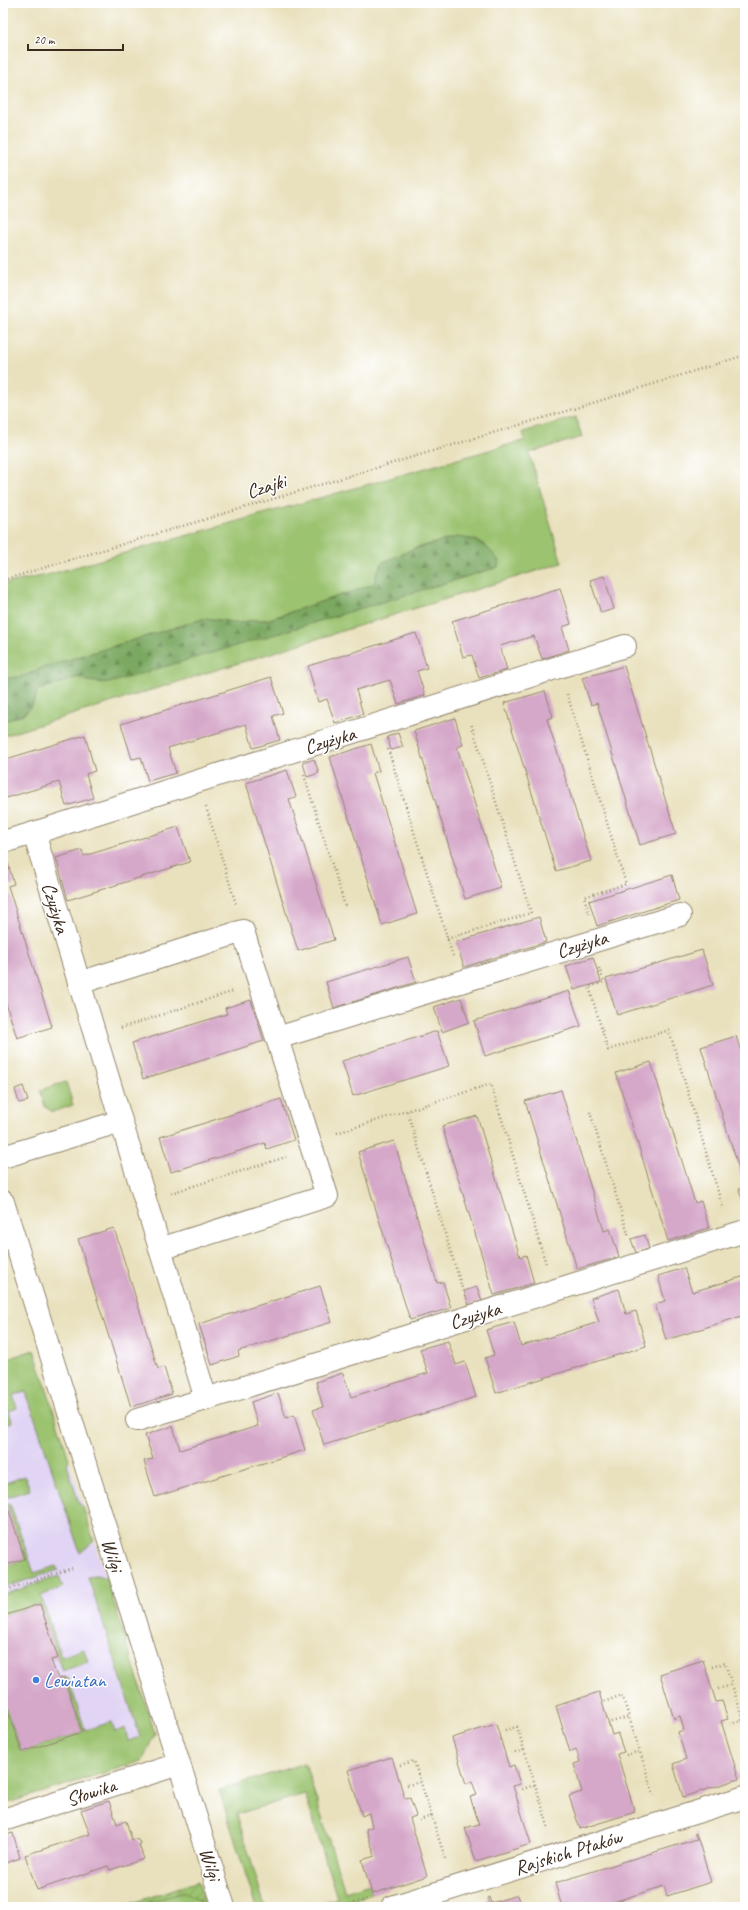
<svg xmlns="http://www.w3.org/2000/svg" width="748" height="1910" font-family="Caveat,sans-serif">
<style>
.built{fill:#e1d4f4}
.green{fill:#9bc36f;stroke:#6b7646}
.forest{fill:url(#forest-firs);stroke:#5c6a40}
.garden{fill:url(#garden-furrows);stroke:#6b7646}
.building{fill:#d5a7c9}
.lines{fill:none;stroke-linecap:round;stroke-linejoin:round}
.street-casing{stroke:#92866e;stroke-width:24}
.path{stroke:#92866e;stroke-width:2.5;stroke-dasharray:1 3;stroke-linecap:butt}
.street{stroke:#fff;stroke-width:22}
.shop-dot{fill:#3f7fe0;stroke:#fff;stroke-width:1.5}
.labels{text-anchor:middle;stroke-width:3;stroke-linejoin:round;paint-order:stroke}
.street-label{font-size:20px;fill:#3b2a1e;stroke:#fff}
.shop-label{font-size:20px;fill:#366cbe;stroke:#fff;text-anchor:start}
</style>
<defs>
<pattern id="forest-firs" width="22" height="20" patternUnits="userSpaceOnUse"><rect width="22" height="20" fill="#7ca962"/><path d="M5 1l3.5 6h-7zM16 11l3.5 6h-7z" fill="#678a50"/></pattern>
<pattern id="garden-furrows" width="10" height="10" patternUnits="userSpaceOnUse"><rect width="10" height="10" fill="#9bc36f"/><path d="M-1 1l2-2M0 10L10 0M9 11l2-2" fill="none" stroke="#809f5b"/></pattern>
</defs>
<rect width="100%" height="100%" fill="#fff"/>
<filter id="ink" filterUnits="userSpaceOnUse"><feTurbulence type="fractalNoise" baseFrequency=".025" numOctaves="2"/><feDisplacementMap in="SourceGraphic" scale="8" xChannelSelector="R" yChannelSelector="G"/><feConvolveMatrix kernelMatrix="1 2 1 2 8 2 1 2 1" color-interpolation-filters="sRGB"/></filter>
<filter id="wash" filterUnits="userSpaceOnUse"><feTurbulence type="fractalNoise" baseFrequency=".012" numOctaves="4" result="noise"/><feDisplacementMap in="SourceGraphic" scale="16" xChannelSelector="R" yChannelSelector="G"/><feGaussianBlur stdDeviation="0.9" result="paint"/><feColorMatrix in="noise" values="0 0 0 0 0 0 0 0 0 0 0 0 0 0 0 0 0 1.4 0 .05"/><feComposite in="paint" operator="in"/></filter>
<g filter="url(#wash)">
<rect width="100%" height="100%" fill="#e9e1be"/>
<polygon class="built" points="34,1350 155,1734 142,1761 8,1803 3,1787 3,1360"/>
<g class="green">
<path d="M576 417 582 437 529 453 562 563 3 736V721C22 716 34 712 37 690L78 677 100 683 498 567C487 532 461 535 431 544 424 546 417 547 410 550 399 555 388 564 377 571L375 584 267 620H254L238 623 206 618 42 668 24 676 3 679V584L47 575 525 440 523 432Z"/>
<polygon points="66,1082 73,1105 53,1112 45,1107 40,1090"/>
<polygon points="34,1350 69,1459 67,1465 79,1503 83,1507 94,1541 80,1553 26,1392 13,1395 17,1408 9,1411 12,1422 3,1425 3,1360"/>
<polygon points="25,1476 30,1490 4,1498 3,1484"/>
<polygon points="10,1504 34,1573 56,1566 58,1570 3,1588 3,1566 25,1559 7,1505"/>
<polygon points="59,1576 63,1587 41,1596 61,1657 84,1649 88,1662 62,1671 40,1604 3,1616 3,1595"/>
<polygon points="96,1576 106,1577 155,1734 142,1761 8,1803 3,1787 3,1701 22,1752 82,1732 64,1677 68,1677 85,1730 112,1722 115,1732 125,1728 128,1741 140,1737 88,1577"/>
<polygon points="305,1763 345,1892 369,1884 372,1894 328,1907 314,1907 314,1905 337,1898 305,1794 237,1814 265,1907 256,1907 219,1790"/>
<path d="M181 1892C191 1891 199 1898 202 1907H140L139 1905Z"/>
</g>
<path class="forest" d="M457 537C477 539 487 545 499 561L498 567 283 632 109 683 87 681 78 677 37 690C33 712 23 715 3 721V679L24 676 42 668 206 618 238 623 254 620H267L374 584 377 571 383 562 411 550Z"/>
<polygon class="garden" points="198,1881 206,1907 202,1907 200,1900 185,1892 140,1905 140,1907 120,1907"/>
<g id="blocks">
<g class="building">
<polygon points="604,576 614,609 601,613 590,580"/>
<polygon points="560,588 571,624 562,627 569,650 542,659 534,636 500,646 507,670 479,678 472,655 463,657 452,621"/>
<polygon points="416,633 427,668 417,671 425,695 398,704 390,680 356,690 363,714 335,723 327,699 318,702 308,666"/>
<polygon points="624,666 676,834 640,845 597,703 591,705 582,678"/>
<polygon points="271,677 283,713 273,716 280,740 253,748 246,724 168,748 176,773 148,781 141,757 132,759 121,724"/>
<polygon points="545,691 553,717 547,719 591,861 556,871 504,703"/>
<polygon points="455,718 463,745 457,747 501,888 465,899 414,731"/>
<polygon points="398,733 403,747 391,750 387,737"/>
<polygon points="85,735 95,771 86,774 93,798 66,806 59,782 3,799 3,760"/>
<polygon points="371,744 379,771 373,773 417,914 382,925 330,757"/>
<polygon points="314,759 319,773 307,777 303,763"/>
<polygon points="287,770 296,797 289,799 334,940 298,951 246,783"/>
<polygon points="178,827 190,862 68,900 56,858 82,850 84,856"/>
<polygon points="6,857 14,884 8,886 52,1027 17,1038 3,994 3,858"/>
<polygon points="672,875 679,900 597,926 589,901"/>
<polygon points="539,917 546,942 464,967 456,942"/>
<polygon points="702,950 713,985 617,1015 606,979"/>
<polygon points="408,957 416,982 334,1008 326,982"/>
<polygon points="593,957 601,982 574,990 566,966"/>
<polygon points="569,991 581,1026 485,1056 474,1021"/>
<polygon points="461,998 469,1022 442,1032 434,1007"/>
<polygon points="251,1000 264,1041 143,1079 132,1043 227,1014 225,1008"/>
<polygon points="437,1031 449,1066 353,1096 342,1061"/>
<polygon points="736,1036 745,1064 745,1209 739,1189 745,1188 701,1047"/>
<polygon points="651,1062 695,1203 701,1201 709,1228 668,1241 616,1073"/>
<polygon points="23,1086 28,1101 19,1103 15,1089"/>
<polygon points="561,1090 604,1231 610,1229 619,1257 577,1269 525,1101"/>
<polygon points="281,1099 294,1140 267,1149 265,1143 171,1172 160,1137"/>
<polygon points="477,1116 520,1257 526,1255 534,1283 494,1295 442,1126"/>
<polygon points="394,1141 437,1283 443,1282 451,1308 410,1320 358,1152"/>
<polygon points="114,1228 158,1369 164,1367 172,1394 131,1407 78,1239"/>
<polygon points="645,1235 649,1249 636,1253 631,1239"/>
<polygon points="684,1268 692,1292 745,1276 745,1315 666,1340 655,1304 665,1301 658,1276"/>
<polygon points="320,1286 332,1322 238,1351 239,1356 212,1365 199,1324"/>
<polygon points="477,1287 482,1301 469,1305 464,1291"/>
<polygon points="619,1289 626,1314 636,1311 646,1346 496,1393 485,1358 494,1355 486,1330 514,1322 521,1346 599,1322 591,1298"/>
<polygon points="448,1341 456,1365 465,1362 476,1397 324,1445 313,1410 323,1407 316,1382 343,1373 351,1397 428,1373 420,1349"/>
<polygon points="278,1393 286,1418 294,1415 305,1450 155,1497 144,1461 153,1459 145,1435 173,1426 180,1450 258,1426 251,1402"/>
<polygon points="7,1505 25,1559 3,1566 3,1506"/>
<polygon points="40,1604 58,1658 51,1660 58,1679 64,1677 82,1732 22,1752 3,1697 3,1616"/>
<polygon points="703,1660 716,1702 722,1701 728,1719 721,1721 739,1779 683,1797 673,1764 686,1759 678,1732 684,1730 680,1716 674,1719 660,1674"/>
<polygon points="599,1692 612,1735 618,1733 618,1735 624,1752 617,1754 635,1812 580,1829 569,1796 582,1792 574,1764 580,1762 576,1749 570,1752 556,1706"/>
<polygon points="496,1724 509,1767 514,1765 520,1784 513,1786 531,1844 476,1861 465,1828 479,1824 470,1797 477,1795 472,1781 466,1784 452,1738"/>
<polygon points="392,1757 405,1799 410,1798 416,1816 410,1818 427,1876 372,1894 362,1860 375,1856 366,1829 372,1827 369,1813 362,1816 348,1770"/>
<polygon points="109,1801 117,1824 126,1821 132,1840 137,1839 138,1841 139,1841 141,1844 139,1845 144,1859 110,1870 108,1866 37,1890 25,1855 90,1834 81,1810"/>
<polygon points="13,1833 20,1858 3,1864 3,1836"/>
<polygon points="696,1833 711,1882 667,1896 664,1886 610,1903 612,1907 562,1907 555,1883 697,1839 694,1834"/>
<polygon points="518,1895 522,1907 478,1907 489,1903 487,1898 489,1897 491,1903"/>
</g>
</g>
</g>
<g filter="url(#ink)">
<use href="#blocks" fill-opacity="0" stroke="#92866e" stroke-width="1"/>
<g class="lines">
<defs>
<g id="street">
<polyline points="34,833 625,646"/>
<polyline points="3,842 34,833 121,1121 3,1157"/>
<polyline points="79,983 243,931 327,1196 160,1249"/>
<polyline points="277,1038 680,915"/>
<polyline points="121,1121 206,1399 137,1420"/>
<polyline points="3,1202 224,1907"/>
<polyline points="206,1399 745,1231"/>
<polyline points="3,1820 179,1764"/>
<polyline points="392,1907 745,1797"/>
</g>
</defs>
<use href="#street" class="street-casing"/>
<g class="path">
<polyline points="3,580 596,402 745,355"/>
<polyline points="567,694 626,884 584,897 589,914"/>
<polyline points="388,749 453,956"/>
<polyline points="304,775 345,906"/>
<polyline points="206,807 236,904"/>
<polyline points="447,939 531,913 471,723"/>
<polyline points="599,968 604,982 589,987 608,1050 669,1030 723,1208"/>
<polyline points="121,1028 234,991"/>
<polyline points="407,1111 463,1291"/>
<polyline points="590,1112 629,1237"/>
<polyline points="337,1133 491,1084 546,1264"/>
<polyline points="171,1193 286,1157"/>
<polyline points="3,1591 72,1568"/>
<polyline points="712,1667 725,1663 745,1725"/>
<polyline points="718,1689 732,1685"/>
<polyline points="604,1702 622,1695 654,1796"/>
<polyline points="611,1722 629,1717"/>
<polyline points="730,1724 743,1720"/>
<polyline points="505,1730 517,1727 549,1829"/>
<polyline points="511,1753 524,1750"/>
<polyline points="626,1755 640,1751"/>
<polyline points="400,1765 414,1761 446,1861"/>
<polyline points="407,1785 421,1782"/>
<polyline points="522,1789 535,1785"/>
<polyline points="419,1820 432,1816"/>
<polyline points="343,1907 367,1899"/>
</g>
<use href="#street" class="street"/>
</g>
</g>
<circle class="shop-dot" cx="36" cy="1680" r="4"/>
<g class="labels">
<g class="street-label">
<text transform="translate(266 486) rotate(-17)" y="7">Czajki</text>
<text transform="translate(330 740) rotate(-17)" y="7">Czyżyka</text>
<text transform="translate(56 908) rotate(73)" y="7">Czyżyka</text>
<text transform="translate(582 944) rotate(-17)" y="7">Czyżyka</text>
<text transform="translate(475 1315) rotate(-17)" y="7">Czyżyka</text>
<text transform="translate(113 1555) rotate(73)" y="7">Wilgi</text>
<text transform="translate(91 1792) rotate(-18)" y="7">Słowika</text>
<text transform="translate(568 1852) rotate(-17)" y="7">Rajskich Ptaków</text>
<text transform="translate(211 1864) rotate(72)" y="7">Wilgi</text>
</g>
<g class="shop-label">
<text x="44" y="1687">Lewiatan</text>
</g>
</g>
<rect width="748" height="1910" fill="none" stroke="#fff" stroke-width="16"/>
<path d="M28 44v6h95v-6" fill="none" stroke="#3b2a1e" stroke-width="2"/>
<text x="34" y="44" font-size="12" fill="#3b2a1e" stroke="#ffffff" stroke-width="3" paint-order="stroke">20 m</text>
</svg>
